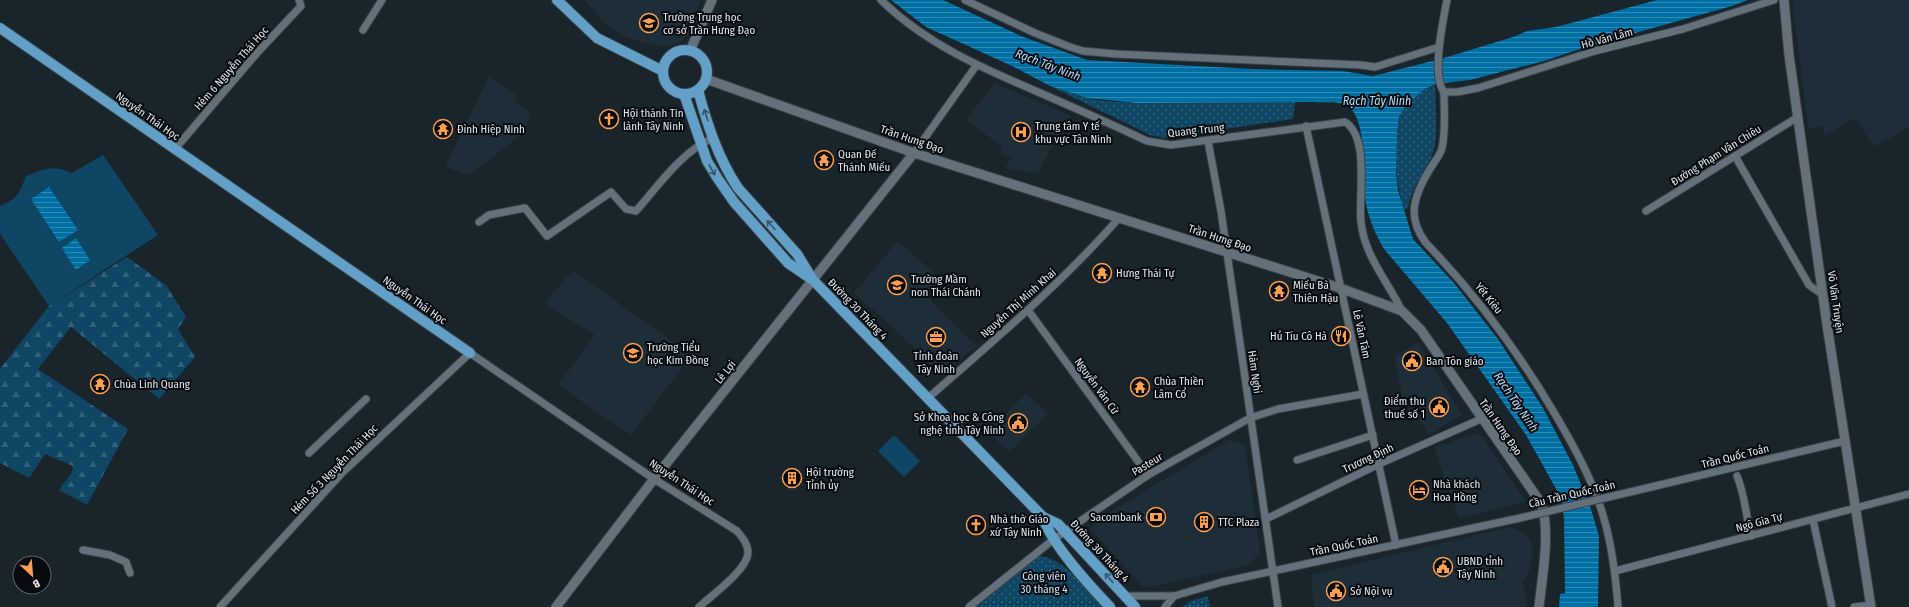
<svg xmlns="http://www.w3.org/2000/svg" width="1909" height="607" font-family="'Fira Sans Condensed',sans-serif">
<style>
.built{fill:#1d2e39}
.grass{fill:url(#grass-dots)}
.forest{fill:url(#forest-firs)}
.garden{fill:#0f4664}
.water{fill:url(#water-rules)}
.lines{fill:none;stroke-linecap:round;stroke-linejoin:round}
.street-casing{stroke:#394147;stroke-width:9}
.secondary-casing{stroke:#394147;stroke-width:11}
.primary-casing{stroke:#394147;stroke-width:12}
.street{stroke:#65717a;stroke-width:7}
.secondary{stroke:#65717a;stroke-width:9}
.primary{stroke:#62a0c8;stroke-width:10}
.street-bridge-casing{stroke:#394147;stroke-width:9;stroke-linecap:butt}
.street-bridge{stroke:#65717a;stroke-width:7}
.oneway{stroke:#35566c}
.labels{text-anchor:middle;stroke-width:4;stroke-linejoin:round;paint-order:stroke}
.poi-label{font-size:11px;fill:#e0e7ec;stroke:#080c10;text-anchor:start}
.street-label{font-size:11px;fill:#e0e7ec;stroke:#080c10}
.park-label{font-size:11px;fill:#d0e4f3;stroke:#080c10}
.water-label{font-size:12px;font-style:italic;fill:#b1d9f6;stroke:#080c10}
</style>
<defs>
<pattern id="grass-dots" width="8" height="8" patternUnits="userSpaceOnUse"><rect width="8" height="8" fill="#0f4664"/><path d="M2 2h.1M6 6h.1" fill="none" stroke="#32617a" stroke-width="1.8" stroke-linecap="round"/></pattern>
<pattern id="forest-firs" width="22" height="20" patternUnits="userSpaceOnUse"><rect width="22" height="20" fill="#0f4664"/><path d="M5 1l3.5 6h-7zM16 11l3.5 6h-7z" fill="#32617a"/></pattern>
<pattern id="water-rules" width="6" height="5" patternUnits="userSpaceOnUse"><rect width="6" height="5" fill="#006fa3"/><path d="M0 2.5h6" fill="none" stroke="#318ab4"/></pattern>
</defs>
<rect width="100%" height="100%" fill="#19242b"/>
<g class="built">
<polygon points="584,0 701,0 691,32 683,40 666,47 643,43 623,36 609,27"/>
<polygon points="1792,0 1909,0 1909,127 1874,147 1855,118 1825,136 1822,127 1808,128"/>
<polygon points="489,76 518,96 515,101 531,114 520,136 469,175 445,167"/>
<polygon points="995,83 1071,116 1053,144 1038,174 1005,168 1011,158 999,153 1002,146 965,120"/>
<polygon points="898,241 939,278 925,295 977,346 945,371 936,370 894,328 854,293"/>
<polygon points="573,270 685,351 684,365 631,435 558,385 595,335 544,303"/>
<polygon points="1418,343 1462,415 1428,435 1415,410 1424,405 1417,394 1403,402 1395,356"/>
<polygon points="1026,393 1048,414 1009,452 988,432"/>
<polygon points="1474,434 1479,434 1482,436 1526,502 1459,518 1434,448 1444,443 1446,445 1460,438"/>
<polygon points="1229,440 1245,445 1260,552 1249,565 1151,587 1142,586 1091,529 1097,520"/>
<polygon points="1509,527 1518,530 1525,534 1530,540 1533,549 1530,569 1523,583 1528,607 1314,607 1311,575"/>
</g>
<g class="grass">
<path d="M1435 84C1435 105 1440 139 1431 158 1423 177 1412 185 1408 208L1404 210C1397 186 1390 141 1399 116 1405 101 1421 91 1435 84Z"/>
<polygon points="1050,86 1087,98 1104,101 1137,103 1295,102 1293,119 1164,138 1150,135"/>
<path d="M1039 556C1063 557 1087 590 1104 607H976Z"/>
<polygon points="1208,596 1210,607 1182,607 1190,601"/>
</g>
<polygon class="forest" points="127,257 166,285 186,317 178,329 195,357 159,399 71,327 38,369 128,429 87,505 59,490 72,472 73,466 45,454 29,478 0,463 0,369 49,306"/>
<g class="garden">
<path d="M103 155 158 235 49 306 0 234V206C18 199 19 193 26 176 45 169 53 164 72 173Z"/>
<polygon points="894,435 920,461 904,477 878,451"/>
</g>
<g class="water">
<path d="M891 0H943L1021 36 1087 60 1253 69 1343 71 1373 76 1444 58 1513 37 1527 31 1556 27 1657 0H1748L1732 6 1592 45 1544 61 1470 80 1435 84 1425 89 1407 104 1399 116 1397 131 1396 174 1398 190 1413 239 1454 283 1498 339 1543 408 1573 465 1591 509 1599 536 1598 607H1559L1560 594 1565 593 1564 518 1560 496 1526 435 1447 323 1384 249C1376 235 1369 220 1366 204 1362 180 1369 117 1346 105 1338 101 1324 103 1315 102L1137 103 1087 98 1050 86 1012 66 926 27Z"/>
<polygon points="49,187 78,230 59,242 31,199"/>
<polygon points="76,238 90,260 76,270 62,248"/>
</g>
<g class="lines">
<defs>
<g id="street">
<path d="M881 0C926 44 982 68 1038 92 1075 108 1111 124 1147 141L1171 145 1345 122C1370 137 1358 197 1361 222 1364 255 1388 282 1402 311"/>
<polyline points="965,0 1035,33 1070,47 1083,51 1116,54 1361,65 1375,67 1439,47"/>
<path d="M1447 0C1443 20 1431 76 1444 92 1444 110 1446 130 1442 148 1440 156 1434 162 1430 169 1414 195 1406 217 1426 243 1476 295 1518 351 1555 414 1576 450 1596 486 1606 526 1613 553 1616 580 1618 607"/>
<polyline points="363,30 382,0"/>
<polyline points="1444,92 1457,92 1478,88 1595,51 1683,29 1774,0"/>
<polyline points="1306,126 1396,545"/>
<polyline points="1208,141 1221,211 1278,607"/>
<polyline points="175,149 257,53 301,6 299,0"/>
<polyline points="914,153 976,66"/>
<polyline points="1735,156 1809,285 1823,295"/>
<polyline points="1646,211 1798,117"/>
<path d="M479 222 489 215 525 208 547 236 611 192 626 209 636 211C659 185 681 152 713 138"/>
<polyline points="1028,310 1148,475"/>
<path d="M927 399C993 341 1061 284 1119 218"/>
<polyline points="309,453 366,399"/>
<polyline points="1297,460 1373,435"/>
<path d="M1737 476C1745 495 1746 516 1751 536"/>
<polyline points="1630,492 1845,441"/>
<polyline points="1266,519 1379,464 1481,419"/>
<polyline points="1813,520 1832,607"/>
<polyline points="83,550 110,555 126,562 130,573"/>
<polyline points="1615,571 1909,494"/>
<polyline points="1125,596 1174,596 1222,582 1520,518"/>
<path d="M220 607 342 473 470 353 654 479 737 531C742 537 748 544 748 553 747 570 712 595 699 607"/>
<polyline points="969,607 1054,539 1148,475 1250,418 1278,409 1363,394"/>
<polyline points="1165,607 1174,596"/>
<polyline points="1854,607 1870,605"/>
</g>
<g id="secondary">
<polyline points="1784,0 1789,55 1827,325 1871,607"/>
<polyline points="690,51 712,0"/>
<path d="M706 79 914 153 1340 288 1402 311 1421 330 1541 503C1551 530 1542 578 1539 607"/>
<polyline points="556,607 654,479 914,153"/>
</g>
<g id="primary">
<polyline points="557,0 597,38 663,71"/>
<polyline points="0,28 470,353"/>
<circle cx="685" cy="72" r="22"/>
<path d="M698 90C707 124 718 158 738 188L797 254 813 280 1043 517 1058 524 1135 607"/>
<polyline points="684,94 707,161 718,179 734,202 788,263 810,278"/>
<path d="M1043 517C1051 544 1090 586 1110 607"/>
</g>
</defs>
<use href="#street" class="street-casing"/>
<use href="#secondary" class="secondary-casing"/>
<use href="#primary" class="primary-casing"/>
<use href="#street" class="street"/>
<use href="#secondary" class="secondary"/>
<use href="#primary" class="primary"/>
<defs>
<polyline id="street-bridge" points="1520,518 1630,492"/>
</defs>
<use href="#street-bridge" class="street-bridge-casing"/>
<use href="#street-bridge" class="street-bridge"/>
</g>
<defs><path id="oneway-shaft" d="M-6 0H5M1.5-3L5.5 0L1.5 3" fill="none" stroke-width="1.6" stroke-linecap="round" stroke-linejoin="round"/></defs>
<g class="oneway">
<use href="#oneway-shaft" transform="translate(706 115) rotate(-108)"/>
<use href="#oneway-shaft" transform="translate(712 170) rotate(61)"/>
<use href="#oneway-shaft" transform="translate(771 225) rotate(-132)"/>
<use href="#oneway-shaft" transform="translate(1109 578) rotate(-131)"/>
</g>
<defs>
<symbol id="school-ring" viewBox="-11 -11 22 22"><circle r="9.5" fill="#080c10" stroke="#fa9f4f" stroke-width="1.5"/><path d="M0-5L7-2L0 1L-7-2ZM-4 1L0 2.5L4 1V4Q0 6-4 4Z" fill="#fa9f4f"/></symbol>
<symbol id="church-ring" viewBox="-11 -11 22 22"><circle r="9.5" fill="#080c10" stroke="#fa9f4f" stroke-width="1.5"/><path d="M-1.2-6h2.4v3.5h3.3v2.4h-3.3V6h-2.4V-.1h-3.3v-2.4h3.3Z" fill="#fa9f4f"/></symbol>
<symbol id="temple-ring" viewBox="-11 -11 22 22"><circle r="9.5" fill="#080c10" stroke="#fa9f4f" stroke-width="1.5"/><path d="M0-6L5-2H3V0L6.5 2.5H4V6H1.5V3h-3V6H-4V2.5H-6.5L-3 0V-2H-5Z" fill="#fa9f4f"/></symbol>
<symbol id="hospital-ring" viewBox="-11 -11 22 22"><circle r="9.5" fill="#080c10" stroke="#fa9f4f" stroke-width="1.5"/><path d="M-5-5h3v3.5h4V-5h3V5h-3V1.5h-4V5h-3Z" fill="#fa9f4f"/></symbol>
<symbol id="restaurant-ring" viewBox="-11 -11 22 22"><circle r="9.5" fill="#080c10" stroke="#fa9f4f" stroke-width="1.5"/><path d="M-5-6h1v4h1v-4h1v4h1v-4h1v5L-1.5 .5V6h-2V.5L-5-1ZM5-6V6H3V1.5H1.5Q1.5-4 5-6Z" fill="#fa9f4f"/></symbol>
<symbol id="office-ring" viewBox="-11 -11 22 22"><circle r="9.5" fill="#080c10" stroke="#fa9f4f" stroke-width="1.5"/><path d="M-6-3h4V-5.5h4V-3h4V5H-6ZM-1-4.5V-3h2v-1.5ZM-6 0V1H6V0Z" fill="#fa9f4f"/></symbol>
<symbol id="civic-ring" viewBox="-11 -11 22 22"><circle r="9.5" fill="#080c10" stroke="#fa9f4f" stroke-width="1.5"/><path d="M-.6-6.5H3V-4.5H.6V-3L4-1V1h2V6H-6V1h2V-1L-.6-3ZM-1.2 2.5V6h2.4V2.5Z" fill="#fa9f4f"/></symbol>
<symbol id="building-ring" viewBox="-11 -11 22 22"><circle r="9.5" fill="#080c10" stroke="#fa9f4f" stroke-width="1.5"/><path d="M-4-6H4V6H1V3H-1V6H-4ZM-2.5-4.3h1.7v1.8h-1.7ZM.8-4.3h1.7v1.8H.8ZM-2.5-1h1.7V.8h-1.7ZM.8-1h1.7V.8H.8Z" fill="#fa9f4f"/></symbol>
<symbol id="hotel-ring" viewBox="-11 -11 22 22"><circle r="9.5" fill="#080c10" stroke="#fa9f4f" stroke-width="1.5"/><path d="M-6-4.5h1.5V1H6V5H4.5V3h-9V5H-6ZM-4 0a1.8 1.8 0 1 1 3.6 0ZM.5 0V-2.5h3Q6-2.5 6 0Z" fill="#fa9f4f"/></symbol>
<symbol id="bank-ring" viewBox="-11 -11 22 22"><circle r="9.5" fill="#080c10" stroke="#fa9f4f" stroke-width="1.5"/><path d="M-6-4H6V4H-6ZM0-2.3a2.3 2.3 0 1 0 0 4.6a2.3 2.3 0 1 0 0-4.6Z" fill="#fa9f4f"/></symbol>
</defs>
<g fill-rule="evenodd">
<use href="#school-ring" x="638" y="12" width="22" height="22"/>
<use href="#church-ring" x="598" y="108" width="22" height="22"/>
<use href="#temple-ring" x="432" y="118" width="22" height="22"/>
<use href="#hospital-ring" x="1010" y="121" width="22" height="22"/>
<use href="#temple-ring" x="813" y="149" width="22" height="22"/>
<use href="#temple-ring" x="1091" y="262" width="22" height="22"/>
<use href="#school-ring" x="886" y="274" width="22" height="22"/>
<use href="#temple-ring" x="1268" y="280" width="22" height="22"/>
<use href="#restaurant-ring" x="1330" y="325" width="22" height="22"/>
<use href="#office-ring" x="925" y="326" width="22" height="22"/>
<use href="#school-ring" x="622" y="342" width="22" height="22"/>
<use href="#civic-ring" x="1401" y="350" width="22" height="22"/>
<use href="#temple-ring" x="89" y="373" width="22" height="22"/>
<use href="#temple-ring" x="1129" y="376" width="22" height="22"/>
<use href="#civic-ring" x="1428" y="396" width="22" height="22"/>
<use href="#civic-ring" x="1007" y="412" width="22" height="22"/>
<use href="#building-ring" x="781" y="467" width="22" height="22"/>
<use href="#hotel-ring" x="1408" y="479" width="22" height="22"/>
<use href="#bank-ring" x="1145" y="506" width="22" height="22"/>
<use href="#building-ring" x="1193" y="511" width="22" height="22"/>
<use href="#church-ring" x="965" y="514" width="22" height="22"/>
<use href="#civic-ring" x="1432" y="556" width="22" height="22"/>
<use href="#civic-ring" x="1325" y="580" width="22" height="22"/>
</g>
<g class="labels">
<g class="poi-label">
<text x="663" y="21">Trường Trung học<tspan x="663" dy="13">cơ sở Trần Hưng Đạo</tspan></text>
<text x="623" y="117">Hội thánh Tin<tspan x="623" dy="13">lành Tây Ninh</tspan></text>
<text x="1035" y="130">Trung tâm Y tế<tspan x="1035" dy="13">khu vực Tân Ninh</tspan></text>
<text x="457" y="133">Đình Hiệp Ninh</text>
<text x="838" y="158">Quan Đế<tspan x="838" dy="13">Thánh Miếu</tspan></text>
<text x="1116" y="277">Hưng Thái Tự</text>
<text x="911" y="283">Trường Mầm<tspan x="911" dy="13">non Thái Chánh</tspan></text>
<text x="1293" y="289">Miếu Bà<tspan x="1293" dy="13">Thiên Hậu</tspan></text>
<text x="1327" y="340" text-anchor="end">Hủ Tíu Cô Hà</text>
<text x="647" y="351">Trường Tiểu<tspan x="647" dy="13">học Kim Đồng</tspan></text>
<text x="936" y="360" text-anchor="middle">Tỉnh đoàn<tspan x="936" dy="13">Tây Ninh</tspan></text>
<text x="1426" y="365">Ban Tôn giáo</text>
<text x="1154" y="385">Chùa Thiền<tspan x="1154" dy="13">Lâm Cổ</tspan></text>
<text x="114" y="388">Chùa Linh Quang</text>
<text x="1425" y="405" text-anchor="end">Điểm thu<tspan x="1425" dy="13">thuế số 1</tspan></text>
<text x="1004" y="421" text-anchor="end">Sở Khoa học &amp; Công<tspan x="1004" dy="13">nghệ tỉnh Tây Ninh</tspan></text>
<text x="806" y="476">Hội trường<tspan x="806" dy="13">Tỉnh ủy</tspan></text>
<text x="1433" y="488">Nhà khách<tspan x="1433" dy="13">Hoa Hồng</tspan></text>
<text x="1142" y="521" text-anchor="end">Sacombank</text>
<text x="990" y="523">Nhà thờ Giáo<tspan x="990" dy="13">xứ Tây Ninh</tspan></text>
<text x="1218" y="526">TTC Plaza</text>
<text x="1457" y="565">UBND tỉnh<tspan x="1457" dy="13">Tây Ninh</tspan></text>
<text x="1350" y="595">Sở Nội vụ</text>
</g>
<g class="street-label">
<text transform="translate(1607 38) rotate(-15)" y="4">Hồ Văn Lâm</text>
<text transform="translate(231 68) rotate(-49)" y="4">Hẻm 6 Nguyễn Thái Học</text>
<text transform="translate(148 116) rotate(35)" y="4">Nguyễn Thái Học</text>
<text transform="translate(1196 130) rotate(-6)" y="4">Quang Trung</text>
<text transform="translate(912 139) rotate(19)" y="4">Trần Hưng Đạo</text>
<text transform="translate(1716 155) rotate(-32)" y="4">Đường Phạm Văn Chiêu</text>
<text transform="translate(1220 238) rotate(18)" y="4">Trần Hưng Đạo</text>
<text transform="translate(1489 298) rotate(51)" y="4">Yết Kiêu</text>
<text transform="translate(415 300) rotate(35)" y="4">Nguyễn Thái Học</text>
<text transform="translate(1836 302) rotate(82)" y="4">Võ Văn Truyện</text>
<text transform="translate(1018 303) rotate(-42)" y="4">Nguyễn Thị Minh Khai</text>
<text transform="translate(858 309) rotate(46)" y="4">Đường 30 Tháng 4</text>
<text transform="translate(1362 334) rotate(78)" y="4">Lê Văn Tám</text>
<text transform="translate(725 372) rotate(-51)" y="4">Lê Lợi</text>
<text transform="translate(1255 372) rotate(82)" y="4">Hàm Nghi</text>
<text transform="translate(1097 386) rotate(54)" y="4">Nguyễn Văn Cừ</text>
<text transform="translate(1501 427) rotate(55)" y="4">Trần Hưng Đạo</text>
<text transform="translate(1735 456) rotate(-14)" y="4">Trần Quốc Toản</text>
<text transform="translate(1368 458) rotate(-25)" y="4">Trương Định</text>
<text transform="translate(1147 464) rotate(-31)" y="4">Pasteur</text>
<text transform="translate(334 469) rotate(-46)" y="4">Hẻm Số 3 Nguyễn Thái Học</text>
<text transform="translate(682 482) rotate(33)" y="4">Nguyễn Thái Học</text>
<text transform="translate(1572 494) rotate(-13)" y="4">Cầu Trần Quốc Toản</text>
<text transform="translate(1759 522) rotate(-15)" y="4">Ngô Gia Tự</text>
<text transform="translate(1344 545) rotate(-12)" y="4">Trần Quốc Toản</text>
<text transform="translate(1100 551) rotate(47)" y="4">Đường 30 Tháng 4</text>
</g>
<g class="park-label">
<text x="1044" y="580">Công viên<tspan x="1044" dy="13">30 tháng 4</tspan></text>
</g>
<g class="water-label">
<text transform="translate(1048 65) rotate(21)" y="4">Rạch Tây Ninh</text>
<text x="1377" y="105">Rạch Tây Ninh</text>
<text transform="translate(1516 402) rotate(56)" y="4">Rạch Tây Ninh</text>
</g>
</g>
<g transform="translate(32 575) rotate(154)"><circle r="19" fill="#080c10" stroke="#5e6468"/>
<path d="M0-3L7 15L0 10L-7 15Z" fill="#fa9f4f"/>
<text y="-6" font-size="11" font-weight="bold" text-anchor="middle" fill="#e0e7ec">B</text>
</g>
</svg>
